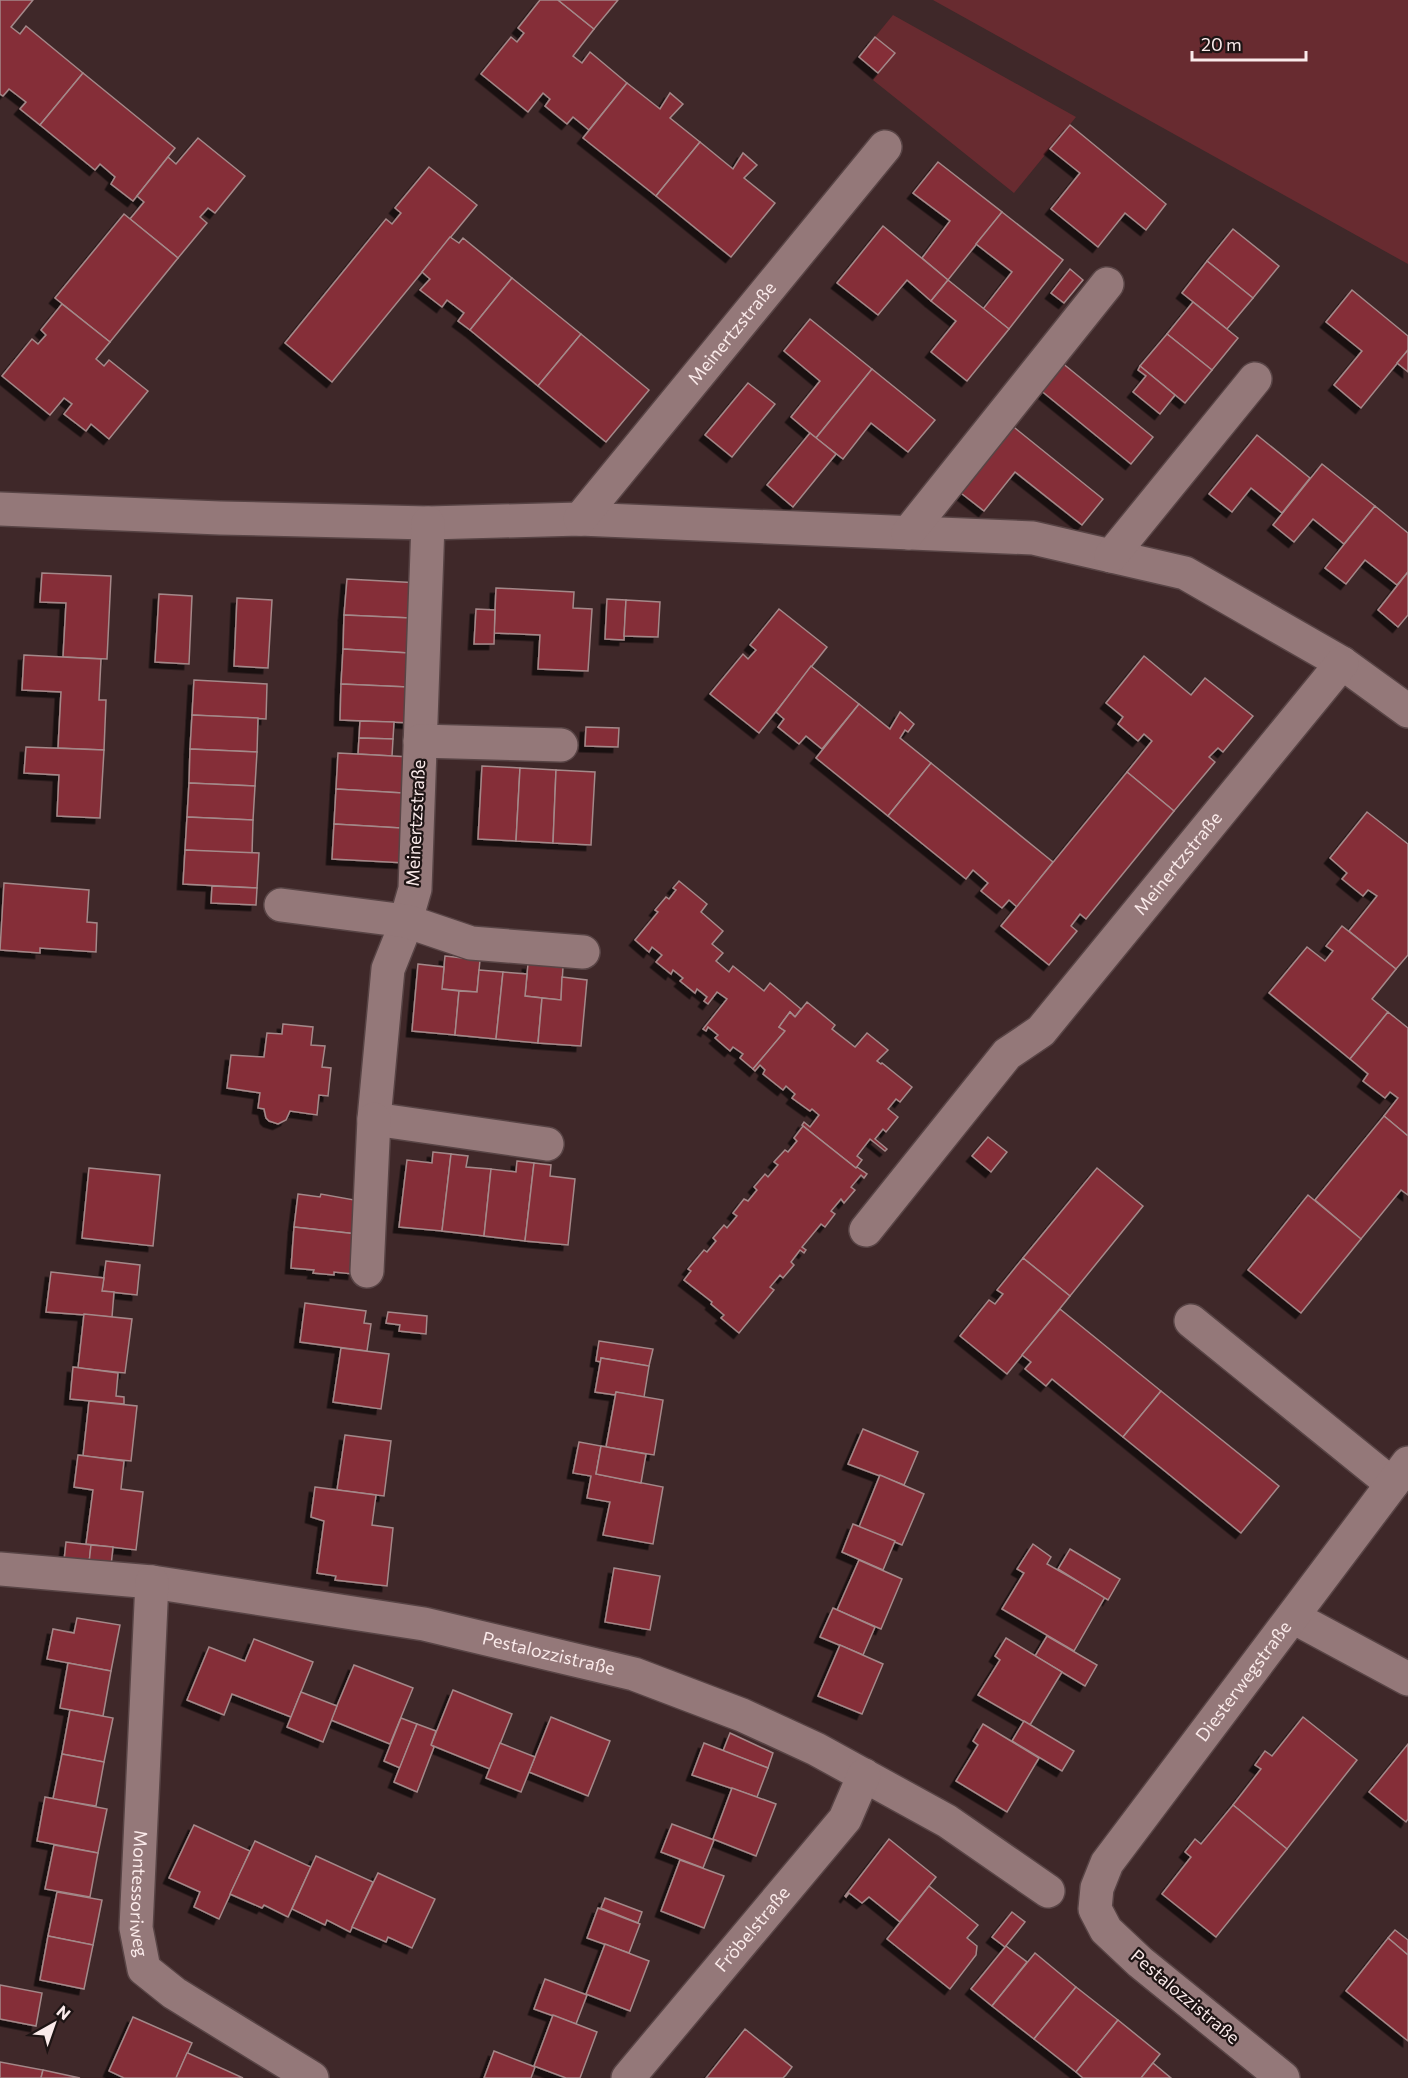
<svg xmlns="http://www.w3.org/2000/svg" width="1408" height="2078" font-family="Commissioner,sans-serif">
<style>
.green{fill:#682b30}
.building{fill:#852d37;stroke:#a48889;stroke-width:1.5;filter:url(#shadow)}
.lines{fill:none;stroke-linecap:round;stroke-linejoin:round}
.minor-casing{stroke:#584445;stroke-width:36}
.minor{stroke:#947879;stroke-width:33}
.labels{text-anchor:middle;stroke-width:4.5;stroke-linejoin:round;paint-order:stroke}
.street-label{font-size:18px;fill:#faeaea;stroke:#1e1414}
</style>
<defs>
<filter id="shadow"><feDropShadow dx="-5.5" dy="5.5" stdDeviation="0" flood-color="#0009"/></filter>
</defs>
<rect width="100%" height="100%" fill="#3f2829"/>
<g class="green">
<polygon points="933,0 1408,0 1408,264"/>
<polygon points="893,15 1076,117 1014,193 873,80 895,53 875,37"/>
</g>
<g class="building">
<polygon points="0,0 33,0 11,27 20,34 26,26 83,73 40,125 20,109 26,102 9,89 3,96 0,94"/>
<polygon points="540,0 558,0 594,29 573,56 582,63 590,52 627,83 589,130 573,117 567,124 545,106 550,99 543,93 528,112 481,74 511,37 517,42 524,33 518,28"/>
<polygon points="558,0 618,0 594,29"/>
<polygon points="875,37 895,53 878,73 859,57"/>
<polygon points="83,73 175,148 133,201 111,184 115,177 100,164 95,170 40,125"/>
<polygon points="627,83 660,109 670,93 683,104 670,118 700,142 656,196 583,138"/>
<polygon points="1070,125 1166,204 1146,230 1125,213 1098,247 1051,209 1080,173 1050,149"/>
<polygon points="198,138 245,176 215,213 208,208 200,217 207,223 178,258 130,219 144,202 137,196 168,157 176,164"/>
<polygon points="700,142 733,169 743,153 757,165 744,178 775,203 731,257 656,196"/>
<polygon points="938,162 1002,212 948,280 922,258 950,221 913,193"/>
<polygon points="429,167 477,205 332,382 285,343 386,219 392,224 401,213 395,208"/>
<polygon points="1002,212 1063,260 1009,329 983,309 1012,272 976,244"/>
<polygon points="124,214 178,258 110,342 55,298"/>
<polygon points="883,226 948,280 931,301 907,280 878,315 837,283"/>
<polygon points="1233,229 1279,266 1253,298 1207,261"/>
<polygon points="450,237 459,243 463,238 512,278 470,330 458,321 464,313 447,300 442,307 420,290 430,279 422,272"/>
<polygon points="1207,261 1253,298 1227,329 1182,293"/>
<polygon points="1070,269 1083,280 1064,303 1051,293"/>
<polygon points="512,278 581,334 538,386 470,330"/>
<polygon points="948,280 1009,329 967,381 931,352 956,321 931,301"/>
<polygon points="1352,290 1408,336 1408,350 1361,408 1334,385 1362,351 1326,322"/>
<polygon points="1193,302 1238,338 1212,370 1167,334"/>
<polygon points="62,304 110,342 96,359 104,366 109,360 148,391 109,439 91,424 86,431 64,414 72,404 64,398 50,415 2,376 32,339 38,344 46,335 41,330"/>
<polygon points="810,319 872,369 816,438 791,417 820,381 784,351"/>
<polygon points="581,334 649,390 606,442 538,386"/>
<polygon points="1167,334 1212,370 1185,403 1140,366"/>
<polygon points="1408,350 1408,372 1397,363"/>
<polygon points="1061,362 1153,437 1131,464 1039,389"/>
<polygon points="1140,366 1175,395 1160,414 1133,392 1146,376 1138,370"/>
<polygon points="872,369 935,420 908,452 871,423 843,459 816,438"/>
<polygon points="748,383 775,404 732,457 705,435"/>
<polygon points="1010,424 1103,499 1082,525 1015,472 984,511 957,490"/>
<polygon points="810,433 836,454 793,507 767,485"/>
<polygon points="1257,435 1310,478 1282,513 1251,488 1232,512 1209,494"/>
<polygon points="1322,464 1375,506 1344,544 1313,519 1294,542 1273,525"/>
<polygon points="1375,506 1408,533 1408,572 1397,585 1365,560 1346,584 1325,568"/>
<polygon points="1408,572 1408,615 1398,627 1378,610"/>
<polygon points="42,573 111,576 107,659 63,657 66,603 40,602"/>
<polygon points="347,579 420,583 411,618 344,615"/>
<polygon points="496,588 574,592 573,608 592,609 588,671 538,669 540,635 494,633"/>
<polygon points="159,594 192,596 189,664 155,662"/>
<polygon points="237,598 272,600 268,668 234,666"/>
<polygon points="607,599 626,600 624,640 605,639"/>
<polygon points="626,600 660,602 658,637 624,636"/>
<polygon points="476,609 495,610 494,644 474,644"/>
<polygon points="779,609 827,647 759,733 710,694 743,654 748,659 756,650 750,645"/>
<polygon points="344,615 411,618 409,653 343,649"/>
<polygon points="343,649 409,653 408,687 341,684"/>
<polygon points="24,655 101,659 99,700 106,700 104,750 58,748 61,692 22,690"/>
<polygon points="1144,656 1191,695 1205,678 1253,716 1223,752 1218,748 1209,757 1215,762 1174,811 1127,772 1152,741 1144,734 1138,741 1118,724 1123,717 1106,703"/>
<polygon points="811,666 859,704 822,749 806,736 799,744 778,727 784,719 776,712"/>
<polygon points="194,680 267,684 266,719 192,715"/>
<polygon points="341,684 408,687 413,723 340,720"/>
<polygon points="859,704 890,729 900,712 914,724 908,732 905,730 900,738 931,763 888,816 816,758"/>
<polygon points="192,715 258,718 257,752 190,749"/>
<polygon points="360,721 394,722 393,739 359,738"/>
<polygon points="586,727 619,728 618,747 585,746"/>
<polygon points="359,738 393,739 392,756 358,754"/>
<polygon points="26,747 104,750 100,818 57,816 59,775 24,773"/>
<polygon points="190,749 257,752 255,786 189,783"/>
<polygon points="338,753 411,757 403,793 336,789"/>
<polygon points="931,763 1053,862 1017,907 1009,900 1002,908 981,891 988,883 973,870 966,879 888,816"/>
<polygon points="482,766 520,768 516,841 478,839"/>
<polygon points="520,768 556,770 553,843 516,841"/>
<polygon points="556,770 595,772 591,845 553,843"/>
<polygon points="1127,772 1174,811 1086,919 1080,914 1071,926 1077,931 1049,965 1001,926"/>
<polygon points="189,783 255,786 253,820 187,817"/>
<polygon points="336,789 403,793 401,828 334,824"/>
<polygon points="1367,812 1408,844 1408,955 1396,969 1349,931 1377,896 1368,890 1363,896 1342,879 1347,873 1330,858"/>
<polygon points="187,817 253,820 252,854 185,850"/>
<polygon points="334,824 401,828 406,863 332,859"/>
<polygon points="185,850 259,853 257,888 183,884"/>
<polygon points="679,881 707,904 701,912 723,931 712,944 723,953 716,961 729,972 733,966 764,991 770,983 801,1009 795,1017 790,1012 784,1020 779,1027 785,1031 753,1069 740,1058 743,1054 733,1047 730,1051 715,1038 718,1035 708,1027 706,1031 703,1029 727,999 717,992 708,1004 704,1001 707,997 697,989 695,993 680,981 683,978 673,970 671,974 656,962 662,955 652,947 649,952 635,940 658,912 655,910 666,897 669,899 676,890 673,888"/>
<polygon points="4,883 89,890 87,922 97,923 96,952 40,948 40,953 0,950"/>
<polygon points="212,886 257,888 256,905 211,903"/>
<polygon points="1342,926 1396,969 1372,999 1388,1012 1350,1059 1269,993 1307,947 1325,961 1333,951 1326,946"/>
<polygon points="445,956 480,960 477,992 442,989"/>
<polygon points="418,964 444,967 442,989 459,991 455,1035 412,1031"/>
<polygon points="528,964 563,967 561,1000 525,996"/>
<polygon points="479,970 503,972 496,1039 455,1035 459,991 477,992"/>
<polygon points="503,972 527,974 525,996 542,998 538,1043 496,1039"/>
<polygon points="562,977 587,980 581,1046 538,1043 542,998 561,1000"/>
<polygon points="807,1002 835,1025 832,1029 855,1047 867,1033 888,1050 877,1061 881,1064 882,1063 912,1087 900,1102 896,1099 888,1109 898,1117 886,1132 883,1129 875,1139 887,1149 885,1151 870,1139 857,1156 862,1160 856,1168 802,1125 804,1122 810,1127 819,1115 812,1109 810,1111 792,1098 795,1094 786,1086 783,1090 763,1074 765,1070 760,1065 755,1071 753,1069 785,1031 779,1027 784,1020 790,1012 795,1017"/>
<polygon points="1388,1012 1408,1028 1408,1136 1384,1116 1398,1098 1390,1092 1385,1098 1363,1081 1368,1074 1350,1059"/>
<polygon points="283,1024 313,1027 311,1045 325,1046 322,1067 331,1068 328,1096 319,1095 317,1115 290,1111 286,1120 278,1124 269,1121 266,1118 264,1109 258,1108 260,1093 227,1088 231,1055 264,1057 267,1033 282,1034"/>
<polygon points="1384,1116 1408,1136 1408,1195 1401,1190 1361,1239 1315,1200"/>
<polygon points="803,1126 856,1168 857,1167 867,1174 864,1178 861,1175 851,1187 855,1190 844,1203 841,1199 831,1211 835,1214 825,1227 821,1224 802,1247 806,1250 804,1253 800,1250 791,1262 794,1265 783,1278 780,1275 770,1287 774,1290 739,1333 721,1318 724,1315 711,1304 712,1302 684,1280 691,1271 688,1269 704,1250 707,1252 716,1241 713,1238 724,1225 727,1228 737,1216 733,1213 744,1199 748,1201 757,1190 754,1187 765,1174 768,1177 778,1165 774,1162 785,1150 788,1152 797,1141 794,1138"/>
<polygon points="988,1137 1007,1152 991,1172 972,1156"/>
<polygon points="433,1152 451,1154 442,1231 399,1227 407,1160 432,1163"/>
<polygon points="451,1154 468,1156 466,1167 491,1169 484,1236 442,1231"/>
<polygon points="517,1161 534,1163 525,1241 484,1236 491,1169 516,1172"/>
<polygon points="534,1163 551,1165 550,1176 575,1179 568,1245 525,1241"/>
<polygon points="89,1168 160,1175 153,1246 82,1238"/>
<polygon points="1097,1168 1143,1206 1070,1296 1023,1258"/>
<polygon points="298,1194 320,1197 321,1194 360,1201 357,1234 294,1227"/>
<polygon points="1308,1195 1361,1239 1301,1313 1248,1270"/>
<polygon points="294,1227 357,1234 353,1274 334,1272 334,1275 313,1273 314,1270 291,1268"/>
<polygon points="1023,1258 1070,1296 1007,1374 960,1336 989,1300 995,1304 1003,1294 997,1290"/>
<polygon points="106,1261 140,1265 137,1295 102,1291"/>
<polygon points="51,1272 104,1278 102,1291 114,1292 112,1317 46,1312"/>
<polygon points="305,1303 366,1311 364,1323 371,1324 367,1351 300,1342"/>
<polygon points="1060,1309 1161,1391 1123,1437 1052,1379 1046,1386 1025,1369 1031,1362 1022,1355"/>
<polygon points="388,1312 427,1316 426,1334 399,1331 400,1325 386,1323"/>
<polygon points="84,1314 132,1319 125,1373 78,1368"/>
<polygon points="599,1341 653,1349 649,1366 601,1358 601,1362 596,1361"/>
<polygon points="341,1348 389,1354 381,1409 333,1402"/>
<polygon points="601,1358 649,1366 644,1397 616,1392 615,1395 595,1392"/>
<polygon points="73,1367 118,1373 116,1396 124,1397 124,1404 70,1399"/>
<polygon points="1161,1391 1279,1486 1241,1533 1123,1437"/>
<polygon points="616,1392 663,1400 654,1455 606,1447"/>
<polygon points="89,1401 137,1406 131,1461 83,1456"/>
<polygon points="863,1429 918,1452 904,1485 848,1464"/>
<polygon points="345,1435 391,1441 384,1496 337,1490"/>
<polygon points="579,1442 601,1446 596,1474 663,1487 653,1544 603,1535 610,1502 587,1498 591,1476 573,1473"/>
<polygon points="601,1446 646,1454 641,1483 596,1474"/>
<polygon points="78,1455 124,1461 121,1489 143,1492 136,1550 86,1544 93,1490 74,1487"/>
<polygon points="880,1475 924,1494 902,1545 859,1527"/>
<polygon points="315,1487 376,1495 372,1525 393,1528 387,1586 335,1580 336,1576 317,1573 324,1521 311,1517"/>
<polygon points="853,1524 895,1541 883,1570 842,1552"/>
<polygon points="66,1542 91,1545 89,1563 64,1561"/>
<polygon points="1033,1544 1051,1557 1047,1564 1105,1597 1074,1651 1002,1609 1024,1573 1017,1569"/>
<polygon points="91,1545 113,1547 111,1566 89,1563"/>
<polygon points="1070,1549 1120,1579 1108,1600 1058,1569"/>
<polygon points="859,1560 902,1579 881,1629 837,1610"/>
<polygon points="614,1568 660,1576 650,1630 605,1622"/>
<polygon points="833,1608 875,1627 863,1655 820,1637"/>
<polygon points="77,1618 120,1625 111,1671 47,1659 53,1629 74,1633"/>
<polygon points="1047,1636 1097,1665 1085,1686 1035,1656"/>
<polygon points="1006,1638 1062,1672 1030,1725 978,1695 1000,1660 995,1656"/>
<polygon points="254,1639 313,1662 291,1717 232,1694 224,1715 187,1700 209,1647 245,1661"/>
<polygon points="840,1645 883,1664 862,1714 818,1696"/>
<polygon points="68,1663 111,1671 103,1716 60,1708"/>
<polygon points="354,1665 413,1688 390,1744 331,1720"/>
<polygon points="453,1690 512,1714 490,1769 431,1745"/>
<polygon points="301,1692 337,1706 323,1742 287,1727"/>
<polygon points="70,1710 113,1718 104,1762 62,1754"/>
<polygon points="551,1717 610,1741 588,1796 529,1772"/>
<polygon points="1303,1717 1357,1760 1287,1849 1233,1805 1261,1769 1255,1765 1265,1751 1272,1756"/>
<polygon points="401,1718 417,1724 400,1768 384,1761"/>
<polygon points="1024,1721 1074,1751 1062,1771 1012,1741"/>
<polygon points="417,1724 436,1731 431,1745 434,1747 417,1792 394,1782"/>
<polygon points="983,1724 1039,1758 1007,1812 956,1781 978,1745 973,1741"/>
<polygon points="730,1733 773,1753 768,1768 723,1751"/>
<polygon points="500,1743 535,1757 521,1792 486,1778"/>
<polygon points="704,1743 768,1768 757,1797 692,1775"/>
<polygon points="1408,1744 1408,1819 1406,1822 1369,1792"/>
<polygon points="62,1754 104,1762 96,1806 53,1799"/>
<polygon points="732,1788 776,1804 756,1856 713,1839"/>
<polygon points="45,1797 107,1809 98,1853 37,1841"/>
<polygon points="1233,1805 1287,1849 1216,1937 1162,1894 1191,1857 1185,1852 1195,1839 1201,1844"/>
<polygon points="672,1824 714,1840 703,1868 661,1852"/>
<polygon points="194,1825 250,1851 219,1919 194,1907 200,1892 169,1878"/>
<polygon points="889,1839 936,1877 900,1922 869,1897 862,1903 849,1893 846,1897 845,1896"/>
<polygon points="255,1841 311,1867 288,1917 264,1905 262,1908 230,1894"/>
<polygon points="54,1845 98,1853 90,1897 45,1889"/>
<polygon points="316,1856 373,1882 350,1932 327,1920 325,1925 292,1909"/>
<polygon points="680,1860 724,1876 704,1928 661,1911"/>
<polygon points="378,1873 435,1899 412,1948 388,1937 386,1942 352,1927"/>
<polygon points="929,1886 978,1925 967,1938 977,1946 976,1955 950,1989 887,1939"/>
<polygon points="57,1892 102,1900 93,1945 48,1936"/>
<polygon points="605,1898 642,1912 638,1923 601,1908"/>
<polygon points="598,1908 640,1924 629,1953 587,1938"/>
<polygon points="1012,1912 1025,1922 1005,1947 992,1937"/>
<polygon points="1395,1930 1408,1940 1408,1955 1388,1938"/>
<polygon points="48,1936 93,1945 84,1989 40,1980"/>
<polygon points="1388,1938 1408,1955 1408,2041 1346,1991"/>
<polygon points="605,1944 649,1961 630,2011 586,1994"/>
<polygon points="1006,1946 1027,1962 992,2006 971,1989"/>
<polygon points="1035,1953 1076,1987 1034,2039 992,2006"/>
<polygon points="545,1979 587,1995 576,2024 534,2009"/>
<polygon points="0,1985 42,1993 36,2026 0,2019"/>
<polygon points="1076,1987 1118,2020 1076,2072 1034,2039"/>
<polygon points="553,2015 597,2032 580,2078 566,2078 534,2066"/>
<polygon points="133,2017 192,2043 176,2078 124,2078 109,2071"/>
<polygon points="1118,2020 1160,2054 1141,2078 1083,2078 1076,2072"/>
<polygon points="745,2029 792,2067 786,2075 783,2078 706,2078"/>
<polygon points="494,2051 535,2067 531,2078 484,2078"/>
<polygon points="187,2053 188,2053 243,2078 176,2078"/>
<polygon points="0,2062 43,2070 41,2078 0,2078"/>
<polygon points="1153,2063 1171,2078 1141,2078"/>
<polygon points="43,2070 80,2078 41,2078"/>
</g>
<g class="lines">
<defs>
<g id="minor">
<polyline points="0,509 220,518 428,523 580,519 1033,538 1185,573 1342,663 1408,711"/>
<path id="s1" d="M580 519 885 147"/>
<polyline points="428,523 415,889 402,934 388,969 374,1119 547,1144"/>
<polyline points="908,533 1107,284"/>
<polyline points="1111,556 1255,379"/>
<polyline points="420,741 561,745"/>
<polyline points="281,905 406,921 471,943 583,952"/>
<path id="s2" d="M866 1230 1007 1054 1041 1031 1342 663"/>
<polyline points="367,1271 374,1119"/>
<polyline points="1191,1321 1392,1484"/>
<path id="s3" d="M0 1569 152 1582 424 1624 634 1674 742 1715 816 1749 947 1821 1048 1891"/>
<path id="s4" d="M152 1582 136 1928 144 1969 174 1993 312 2078"/>
<polyline points="1293,1617 1408,1679"/>
<path id="s5" d="M628 2078 845 1819 864 1775"/>
<path id="s6" d="M1283 2078 1140 1962 1106 1930 1095 1909 1097 1888 1107 1863 1408 1463"/>
</g>
</defs>
<use href="#minor" class="minor-casing"/>
<use href="#minor" class="minor"/>
</g>
<g class="labels">
<g class="street-label">
<text dy="6" stroke="none"><textPath href="#s1" startOffset="240">Meinertzstraße</textPath></text>
<text transform="translate(416 823) rotate(-87)" y="6">Meinertzstraße</text>
<text dy="6" stroke="none"><textPath href="#s2" startOffset="483">Meinertzstraße</textPath></text>
<text dy="6" stroke="none"><textPath href="#s3" startOffset="556">Pestalozzistraße</textPath></text>
<text dy="6" stroke="none"><textPath href="#s6" startOffset="530">Diesterwegstraße</textPath></text>
<text dy="6" stroke="none"><textPath href="#s4" startOffset="312">Montessoriweg</textPath></text>
<text dy="6" stroke="none"><textPath href="#s5" startOffset="194">Fröbelstraße</textPath></text>
<text transform="translate(1185 1997) rotate(40)" y="6">Pestalozzistraße</text>
</g>
</g>
<g transform="translate(54 2024) rotate(40)" stroke="#1e1414" stroke-width="4.5" paint-order="stroke">
<path d="M0-4.5L10 22L0 15L-10 22Z" fill="#faeaea"/>
<text y="-9" font-size="16" font-weight="bold" text-anchor="middle" fill="#faeaea">N</text>
</g>
<path d="M1192 51v9h114v-9" fill="none" stroke="#faeaea" stroke-width="3"/>
<text x="1201" y="51" font-size="18" fill="#faeaea" stroke="#1e1414" stroke-width="4.5" paint-order="stroke">20 m</text>
</svg>
